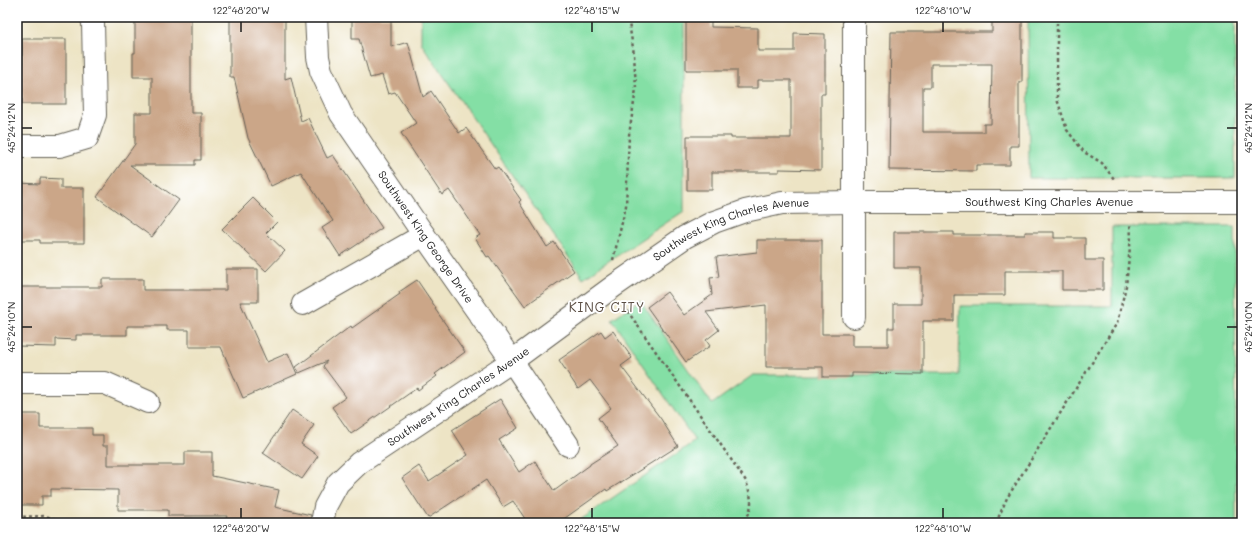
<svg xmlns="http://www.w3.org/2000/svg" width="1259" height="540" font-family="Mali,sans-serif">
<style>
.green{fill:#84dfa5;stroke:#507e60}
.building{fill:#cba688;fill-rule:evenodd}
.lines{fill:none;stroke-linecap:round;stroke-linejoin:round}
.minor-casing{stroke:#656257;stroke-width:24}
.path{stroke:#656257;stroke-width:2.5;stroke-dasharray:3 3;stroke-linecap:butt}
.minor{stroke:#fff;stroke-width:22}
.ticks{fill:none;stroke:#1c1c1c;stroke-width:1.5}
.labels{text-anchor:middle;stroke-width:3.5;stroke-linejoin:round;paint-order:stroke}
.street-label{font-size:11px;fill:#1c1c1c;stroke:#fff}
.quarter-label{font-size:13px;letter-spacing:1px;fill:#594c42;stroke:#fff}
.neatline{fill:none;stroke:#1c1c1c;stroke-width:1.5}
.ticks-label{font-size:10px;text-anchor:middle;fill:#1c1c1c}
</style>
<rect width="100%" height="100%" fill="#fff"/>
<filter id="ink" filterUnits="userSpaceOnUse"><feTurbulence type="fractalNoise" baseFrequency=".025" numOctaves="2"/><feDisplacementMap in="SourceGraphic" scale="8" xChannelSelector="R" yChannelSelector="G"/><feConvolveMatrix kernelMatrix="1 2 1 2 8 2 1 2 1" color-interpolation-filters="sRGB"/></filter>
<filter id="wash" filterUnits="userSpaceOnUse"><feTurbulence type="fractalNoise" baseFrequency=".012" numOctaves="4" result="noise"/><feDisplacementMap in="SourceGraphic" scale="16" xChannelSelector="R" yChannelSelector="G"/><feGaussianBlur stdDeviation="0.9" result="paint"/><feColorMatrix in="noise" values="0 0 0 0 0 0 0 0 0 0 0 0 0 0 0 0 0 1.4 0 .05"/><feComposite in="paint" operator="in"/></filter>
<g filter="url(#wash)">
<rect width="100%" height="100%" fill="#ede4c5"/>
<g class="green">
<polygon points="421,17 684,17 684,211 583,278 421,43"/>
<polygon points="1028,17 1235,17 1235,178 1029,178"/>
<polygon points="1112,227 1235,227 1236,523 576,523 695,441 612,319 640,300 712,404 753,375 959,375 960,306 1112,306"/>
</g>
<g id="blocks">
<g class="building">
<polygon points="135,17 191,17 191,113 201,113 201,160 195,160 195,165 130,165 179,200 152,237 97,197 135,144 135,113 152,113 152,77 133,77 133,53 135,53"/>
<polygon points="230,17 285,17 285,79 291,77 301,121 308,118 327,158 333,155 382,228 340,256 322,228 333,221 301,172 271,186 248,138 234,77 230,77"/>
<polygon points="352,17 391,17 391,47 408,42 423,97 431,91 459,133 466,128 495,169 498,167 521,200 519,202 547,247 554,242 574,271 525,306 489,256 487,257 475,238 480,235 449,190 442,195 401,133 416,123 395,92 388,94 382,75 370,78 359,39 352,39"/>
<polygon points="686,17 711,17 711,27 758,28 758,51 794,51 794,33 825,34 825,94 821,94 821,170 779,169 779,172 712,172 712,190 687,190 687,136 731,136 731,138 791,138 791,80 758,80 758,88 737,88 737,70 686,70"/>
<path d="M992 17H1022V82H1019V146H1010V165H976V171L889 170 891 32H992ZM931 64H992L991 124H984V132H923V87H931Z"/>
<rect x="22" y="39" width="44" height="65"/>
<polygon points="40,178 61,179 61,188 84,188 84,243 40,243 40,240 17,240 17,183 40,184"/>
<polygon points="253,198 277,222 266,233 285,251 266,271 222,229"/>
<polygon points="894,232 954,232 954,235 1025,235 1025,232 1054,232 1054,238 1085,238 1085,260 1103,260 1103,290 1062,290 1062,271 1005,271 1005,295 954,295 954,321 923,321 923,374 852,373 852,377 823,377 823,367 766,367 766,305 706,312 719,330 706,340 710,346 686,362 647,307 667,292 684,315 712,295 710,278 719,277 716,257 757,252 757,240 822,240 822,334 852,334 852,346 888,346 888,328 894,328 894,304 921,304 921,268 894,268"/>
<polygon points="226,269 258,269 258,302 240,302 267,362 288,353 297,374 243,398 221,347 189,347 189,330 167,330 167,326 127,326 127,335 76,335 76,340 56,339 56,347 17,346 17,287 102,287 102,279 143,279 143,290 226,290"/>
<polygon points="417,280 436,308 435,309 465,352 435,374 437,376 418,390 417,388 351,434 332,407 346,397 323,366 327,361 299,373 296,367 351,326 352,328 400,294 399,292"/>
<polygon points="601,331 605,337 613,331 632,358 621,366 661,419 678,446 607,491 606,489 558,523 528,523 513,501 503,507 486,480 428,518 402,478 419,466 429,481 468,455 452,430 500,399 518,428 499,440 519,472 535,461 554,491 590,465 590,464 618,446 598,418 611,408 590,380 578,389 559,360"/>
<polygon points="292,410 314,425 301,444 318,456 302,479 263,453"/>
<polygon points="17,414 40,414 40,428 92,428 92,435 103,435 103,446 108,446 108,465 185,465 185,452 212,452 212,476 279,490 275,507 311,515 310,523 225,523 227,516 168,516 168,510 118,510 118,490 51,489 51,496 42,496 42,505 17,505"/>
</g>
</g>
</g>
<g filter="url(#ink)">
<use href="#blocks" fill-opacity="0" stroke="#656257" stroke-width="1"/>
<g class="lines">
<defs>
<g id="minor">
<path id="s1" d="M316 17 318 57 321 71 341 114 424 235 512 361 568 445"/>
<polyline points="17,146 60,146 87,138 95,115 93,22 91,17"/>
<polyline points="303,304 424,235"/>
<polyline points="854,317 854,17"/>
<polyline points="17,383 105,383 148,402"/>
<path id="s2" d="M322 523 325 507 338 483 359 463 512 361 614 286 685 237 714 222 745 211 782 203 854 202H1242"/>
</g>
</defs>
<use href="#minor" class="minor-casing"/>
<g class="path">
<polyline points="1057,17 1057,99 1067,130 1084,152 1102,163 1114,179"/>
<polyline points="613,260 626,206 629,135 636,89 634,54 628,17"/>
<path d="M624 306 746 481C752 500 754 505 744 523"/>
<polyline points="17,517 46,516 66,523"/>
<polyline points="996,523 1007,498 1117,323 1126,286 1131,237 1130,223"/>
</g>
<use href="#minor" class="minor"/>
</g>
</g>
<path class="ticks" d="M241 22V32M592 22V32M943 22V32M22 128H32M1227 128H1237M22 327H32M1227 327H1237M241 508V518M592 508V518M943 508V518"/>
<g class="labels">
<g class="street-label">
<text dy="4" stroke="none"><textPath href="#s2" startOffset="840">Southwest King Charles Avenue</textPath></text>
<text dy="4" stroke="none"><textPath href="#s2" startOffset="516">Southwest King Charles Avenue</textPath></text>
<text dy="4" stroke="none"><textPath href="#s1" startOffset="251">Southwest King George Drive</textPath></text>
<text dy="4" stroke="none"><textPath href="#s2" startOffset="192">Southwest King Charles Avenue</textPath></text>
</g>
<g class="quarter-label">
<text x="607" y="312">KING CITY</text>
</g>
</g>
<rect width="1259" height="540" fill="none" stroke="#fff" stroke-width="44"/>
<rect x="22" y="22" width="1215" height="496" class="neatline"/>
<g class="ticks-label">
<text x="241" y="14">122°48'20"W</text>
<text x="592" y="14">122°48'15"W</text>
<text x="943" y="14">122°48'10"W</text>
<text transform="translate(11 128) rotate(-90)" y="4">45°24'12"N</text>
<text transform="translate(1248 128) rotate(-90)" y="4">45°24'12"N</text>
<text transform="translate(11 327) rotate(-90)" y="4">45°24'10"N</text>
<text transform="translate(1248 327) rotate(-90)" y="4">45°24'10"N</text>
<text x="241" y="532">122°48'20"W</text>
<text x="592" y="532">122°48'15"W</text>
<text x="943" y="532">122°48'10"W</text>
</g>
</svg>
